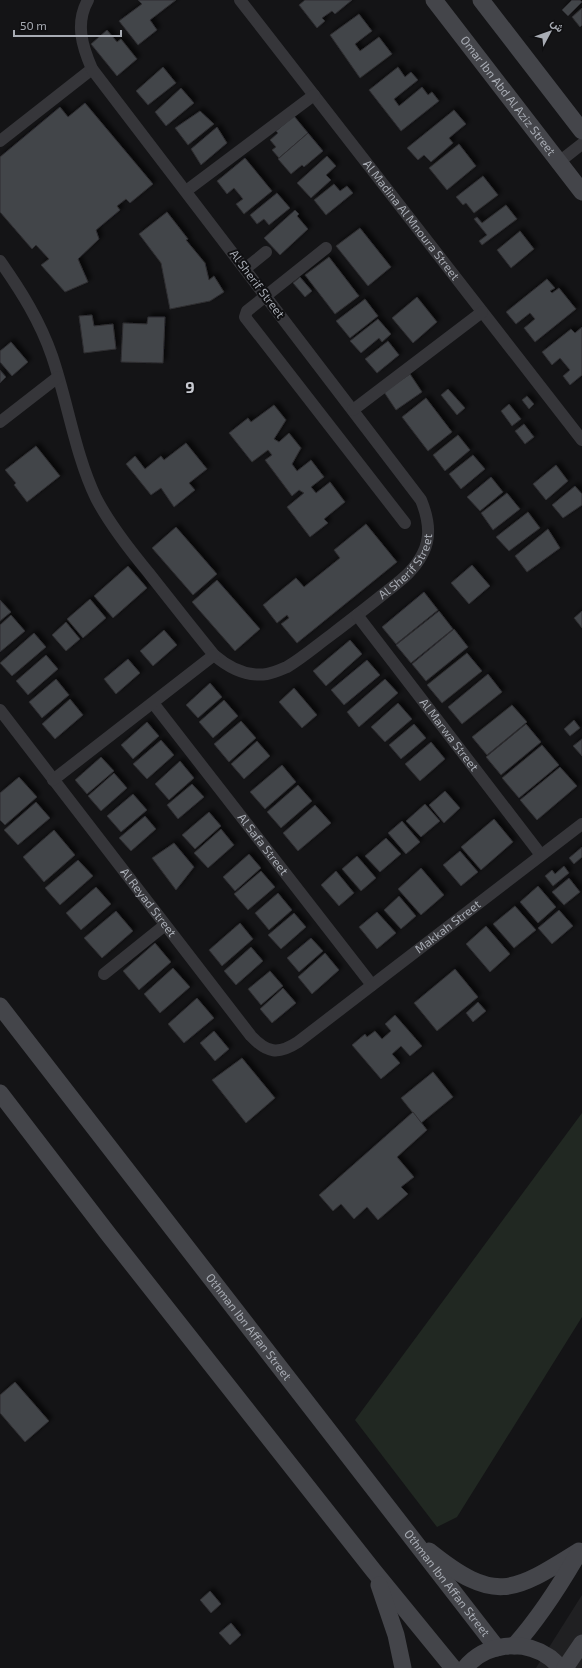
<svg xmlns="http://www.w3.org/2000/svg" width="582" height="1668" font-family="'Exo 2',Vazirmatn,sans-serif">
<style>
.built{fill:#202022}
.green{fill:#212822}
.building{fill:#434448;stroke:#2e2e31;filter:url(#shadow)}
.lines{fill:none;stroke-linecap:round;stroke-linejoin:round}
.street{stroke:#36363a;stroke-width:12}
.secondary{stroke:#44454a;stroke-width:17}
.labels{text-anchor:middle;stroke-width:4;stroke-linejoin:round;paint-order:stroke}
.street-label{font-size:12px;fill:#a8acb4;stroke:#0f0f11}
.district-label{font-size:16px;font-weight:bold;fill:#c8cad1;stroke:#0f0f11}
</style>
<defs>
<filter id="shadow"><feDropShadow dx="3.5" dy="-3.5" stdDeviation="2" flood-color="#0009"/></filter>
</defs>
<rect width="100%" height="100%" fill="#141416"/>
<polygon class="built" points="582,1595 582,1668 536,1668"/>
<polygon class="green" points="582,1113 582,1317 457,1517 437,1527 355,1420"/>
<g class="building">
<polygon points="138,0 176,0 150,20 157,30 138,45 119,21 142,4"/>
<polygon points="305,0 352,0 335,14 332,11 322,18 325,21 317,28 299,5"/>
<polygon points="572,0 580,0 582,2 568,16 562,10"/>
<polygon points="582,8 582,25 580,27 572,17"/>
<polygon points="359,14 372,31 355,44 360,51 379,37 392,54 360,78 330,35"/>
<polygon points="107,30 117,42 121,39 137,59 117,76 91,44"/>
<polygon points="163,67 176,83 148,105 136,91"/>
<polygon points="398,67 405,77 411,72 418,80 394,99 399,106 422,87 428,95 432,92 439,101 401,131 369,90"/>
<polygon points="181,88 194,103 166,126 155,112"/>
<polygon points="85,103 153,184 130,203 126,199 117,206 120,210 96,230 99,239 78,259 88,282 65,292 41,265 49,259 36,245 32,249 0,212 0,157 60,107 68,117"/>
<polygon points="454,110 466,124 449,138 453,143 431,162 424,155 418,160 407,148"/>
<polygon points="200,111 214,124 188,145 175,128"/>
<polygon points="294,116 308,133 279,158 272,150 276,147 270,140 278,133 276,131"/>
<polygon points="217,127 227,143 201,165 191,149"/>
<polygon points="308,133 323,151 304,167 302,165 291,174 278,159"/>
<polygon points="459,144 476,166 447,190 429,168"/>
<polygon points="327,156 336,166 326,175 331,180 311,198 297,183"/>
<polygon points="245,158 272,191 244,214 236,204 243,199 234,188 227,194 217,181"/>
<polygon points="483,176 498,195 474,213 466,203 463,205 456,197"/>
<polygon points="334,184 340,191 347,186 353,193 326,215 314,200"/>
<polygon points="277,193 290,208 269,225 264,219 257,224 250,215"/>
<polygon points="506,205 517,219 482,245 479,241 487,235 474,219 477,217 482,223"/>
<polygon points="295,210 299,214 297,216 308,229 280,255 264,238"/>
<polygon points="167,212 188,239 186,240 205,263 209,280 214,276 224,292 210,301 170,309 161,263 139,234"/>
<polygon points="360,228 391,267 368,286 336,246"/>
<polygon points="520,231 534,249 511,268 497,250"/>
<polygon points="329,257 359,296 335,314 305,275"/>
<polygon points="300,277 312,291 305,297 293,283"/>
<polygon points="547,279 555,288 550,291 552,293 559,288 576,309 535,342 524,328 535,319 530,313 516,324 506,312"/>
<polygon points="417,297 437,322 413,343 392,318"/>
<polygon points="365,299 378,316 350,338 336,321"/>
<polygon points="92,315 94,326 113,324 116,349 84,353 79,316"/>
<polygon points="148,317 165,317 163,363 121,362 123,323 147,324"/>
<polygon points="378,319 391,334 382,342 379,338 361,353 350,341"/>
<polygon points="582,327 582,375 570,385 563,376 570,370 560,358 552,365 542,352 571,329 575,333"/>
<polygon points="388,341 399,355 377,373 365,359"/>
<polygon points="11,342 28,362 12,376 0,362 0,351"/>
<polygon points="0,370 6,377 0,383"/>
<polygon points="410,374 422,392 396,410 384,392"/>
<polygon points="448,389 465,408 457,415 441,395"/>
<polygon points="527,396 534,404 529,409 522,400"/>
<polygon points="426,398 452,432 428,451 402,417"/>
<polygon points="509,404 521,419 512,426 501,411"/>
<polygon points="274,405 286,420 274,439 279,442 289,433 301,448 292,464 297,471 311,460 324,477 311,487 316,493 330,482 345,502 324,519 328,523 310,537 287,507 304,493 299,490 292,496 265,460 272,455 268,450 252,462 229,433 248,418 251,422"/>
<polygon points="524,424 534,437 525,444 515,431"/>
<polygon points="458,435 470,450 445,471 433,455"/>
<polygon points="186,443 207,469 189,483 195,490 174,507 161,488 151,495 126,464 135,456 145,469 161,456 164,460"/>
<polygon points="36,446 60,476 27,502 14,485 16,483 5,470"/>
<polygon points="473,455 485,469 461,489 449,474"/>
<polygon points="556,465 568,481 546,500 533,484"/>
<polygon points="491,477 503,492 480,511 467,497"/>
<polygon points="575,486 582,494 582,505 563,518 552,505"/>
<polygon points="507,493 520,509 493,530 481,513"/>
<polygon points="528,512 540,528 509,551 496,537"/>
<polygon points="366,524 397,562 297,643 281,624 289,618 287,615 277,623 263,605 296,578 304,587 340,558 334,550"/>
<polygon points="176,527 217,574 193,595 152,548"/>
<polygon points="548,529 560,548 527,572 515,556"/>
<polygon points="472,565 490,586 469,604 451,583"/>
<polygon points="128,566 147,588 113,618 94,596"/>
<polygon points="217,580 260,629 235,651 192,602"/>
<polygon points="424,592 438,610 396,644 382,627"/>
<polygon points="90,599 106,618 83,638 67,619"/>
<polygon points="0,600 11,612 0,621"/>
<polygon points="439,611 453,629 411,663 396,645"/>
<polygon points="582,611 582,628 574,618"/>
<polygon points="11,615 25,631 0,652 0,625"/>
<polygon points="66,622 80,639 66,651 52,635"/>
<polygon points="454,629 468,647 426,681 412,664"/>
<polygon points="164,630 177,645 153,666 140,651"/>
<polygon points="34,633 46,647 12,676 0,663"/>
<polygon points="350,640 362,654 326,686 313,671"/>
<polygon points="467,653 482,671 442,703 427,685"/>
<polygon points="46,655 58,669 28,695 16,681"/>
<polygon points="128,659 140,673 116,694 104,679"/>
<polygon points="367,660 380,675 344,705 331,690"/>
<polygon points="488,674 502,692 462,724 448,707"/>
<polygon points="56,679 69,695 42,718 29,702"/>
<polygon points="385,679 398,693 359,727 347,712"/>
<polygon points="210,683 222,697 198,718 186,705"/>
<polygon points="294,688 317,715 302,728 279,702"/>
<polygon points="70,699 83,715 55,739 42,724"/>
<polygon points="224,700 238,716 213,738 199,722"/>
<polygon points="398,703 412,719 385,742 371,727"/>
<polygon points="512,705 527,722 487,755 472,737"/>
<polygon points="574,720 580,728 570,736 564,729"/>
<polygon points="241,721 256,738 229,762 214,744"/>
<polygon points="147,722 159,736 133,759 121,745"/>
<polygon points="414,724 426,738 401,759 389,745"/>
<polygon points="526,724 541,742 501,775 486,757"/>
<polygon points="582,739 582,756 573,746"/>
<polygon points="161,740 174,755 147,779 133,764"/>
<polygon points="257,741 270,756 244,779 231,764"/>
<polygon points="431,742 445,759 420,781 405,764"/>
<polygon points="542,745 559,765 519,798 502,778"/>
<polygon points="101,757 114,771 87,794 75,780"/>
<polygon points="180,761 194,778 169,800 155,784"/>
<polygon points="282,765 296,782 265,809 250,792"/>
<polygon points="560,767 577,786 537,820 520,800"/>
<polygon points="114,773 127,788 101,811 88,796"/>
<polygon points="19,777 37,797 5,825 0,820 0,793"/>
<polygon points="192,784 204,797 178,819 167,805"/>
<polygon points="298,785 312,801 281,828 267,812"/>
<polygon points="445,791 460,808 444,823 429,805"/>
<polygon points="133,794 147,810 121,832 107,816"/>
<polygon points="36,802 50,818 18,845 4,830"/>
<polygon points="425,804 440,821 421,837 406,821"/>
<polygon points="315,805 331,823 298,851 283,833"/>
<polygon points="209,812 221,826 195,849 182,835"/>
<polygon points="145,816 156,829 131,851 119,838"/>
<polygon points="494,819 513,842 481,870 461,847"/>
<polygon points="402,821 420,842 406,854 388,833"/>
<polygon points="221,829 234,845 208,868 194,853"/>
<polygon points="54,830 75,855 44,882 23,857"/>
<polygon points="386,838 401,854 380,872 365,856"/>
<polygon points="174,843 194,867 176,890 152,858"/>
<polygon points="582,847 582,857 574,864 569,858"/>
<polygon points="460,851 478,872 461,886 443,865"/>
<polygon points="249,854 261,868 235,891 223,877"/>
<polygon points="357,856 376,878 361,891 342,869"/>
<polygon points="78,860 93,876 60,905 45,888"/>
<polygon points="564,866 569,873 553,886 545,876 552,870 555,874"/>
<polygon points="421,868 444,895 421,915 398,889"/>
<polygon points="261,871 275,887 248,910 234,894"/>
<polygon points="336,871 354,893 339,906 321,885"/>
<polygon points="569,878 580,892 564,905 552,892"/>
<polygon points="538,886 556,907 538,923 520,902"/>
<polygon points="96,887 111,904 81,930 66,913"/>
<polygon points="278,893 292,910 269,930 255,913"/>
<polygon points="399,896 416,916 401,929 384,910"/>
<polygon points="515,906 536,930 514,948 493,924"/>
<polygon points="559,910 573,926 552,944 538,928"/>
<polygon points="116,911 133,931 102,958 84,938"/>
<polygon points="377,912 396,933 377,949 359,927"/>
<polygon points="294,913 306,927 281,949 268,935"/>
<polygon points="240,923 253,939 222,966 209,950"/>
<polygon points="486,926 510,954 490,972 466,944"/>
<polygon points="311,938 323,951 299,972 287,958"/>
<polygon points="155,943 171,962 139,990 123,971"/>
<polygon points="251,947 263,961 236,985 224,971"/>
<polygon points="325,953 339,970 312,994 298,977"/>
<polygon points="173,968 190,987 160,1013 144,994"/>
<polygon points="455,969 478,997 437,1031 414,1003"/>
<polygon points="270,971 283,986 261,1005 248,989"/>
<polygon points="283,988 296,1003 272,1023 260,1009"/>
<polygon points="197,998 214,1018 184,1043 168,1024"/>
<polygon points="478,1002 486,1011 473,1022 466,1013"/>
<polygon points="395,1015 422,1046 410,1056 401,1046 392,1054 400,1063 381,1079 352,1045 365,1034 367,1037 375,1031 382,1039 391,1031 385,1024"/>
<polygon points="214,1031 229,1049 215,1061 200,1043"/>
<polygon points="242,1058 275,1098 246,1123 212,1080"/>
<polygon points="433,1072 453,1097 421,1123 401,1098"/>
<polygon points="413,1112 427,1130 397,1157 414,1177 401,1187 408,1194 378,1220 367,1207 354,1219 341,1204 333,1211 319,1195"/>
<polygon points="15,1382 49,1421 25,1442 0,1413 0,1395"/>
<polygon points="210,1591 221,1604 211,1613 200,1600"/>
<polygon points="231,1623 241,1635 230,1645 219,1633"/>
</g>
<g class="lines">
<g class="street">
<path id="s1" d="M240 0 582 440"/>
<polyline points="0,141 92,69"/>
<polyline points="559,162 582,144"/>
<polyline points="186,191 314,95"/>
<polyline points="326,248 247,311 245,317 405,523"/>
<path id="s2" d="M0 261C21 291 40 321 52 356 68 403 75 454 96 498 110 525 129 549 148 572 170 600 192 628 214 655 229 668 247 677 267 674 274 673 280 670 287 667 302 658 316 646 331 635 348 622 365 609 381 596 397 583 414 572 423 553 432 536 428 517 421 500L92 69C82 46 75 23 88 0"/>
<polyline points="245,269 266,252"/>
<polyline points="353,410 482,312"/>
<polyline points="0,422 58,377"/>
<path id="s3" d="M357 615 541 855"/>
<path id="s4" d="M153 703 372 985"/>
<path id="s5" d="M0 710 251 1036C267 1053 278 1055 298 1042L582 824"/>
<polyline points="53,780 214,655"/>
<polyline points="104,974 165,925"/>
</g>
<g class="secondary">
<path id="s6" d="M434 0 582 192"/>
<polyline points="481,0 582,131"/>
<path id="s7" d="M0 1006 497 1648"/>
<polyline points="0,1093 109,1235 373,1570 453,1668"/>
<path d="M429 1551C495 1604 512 1593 579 1551"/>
<polyline points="379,1585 396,1635 403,1668"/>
<path d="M514 1646C540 1617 559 1587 578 1554"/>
<path d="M465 1668C485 1643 523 1639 549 1657 554 1660 557 1665 561 1668"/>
<polyline points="565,1668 582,1643"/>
</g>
</g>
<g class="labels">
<g class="street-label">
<text dy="4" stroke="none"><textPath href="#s6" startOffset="121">Omar Ibn Abd Al Aziz Street</textPath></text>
<text dy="4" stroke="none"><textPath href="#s1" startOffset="279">Al Madina Al Mnoura Street</textPath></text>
<text transform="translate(257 284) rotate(53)" y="4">Al Sherif Street</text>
<text dy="4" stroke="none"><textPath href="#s2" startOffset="691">Al Sherif Street</textPath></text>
<text dy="4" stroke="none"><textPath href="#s3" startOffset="151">Al Marwa Street</textPath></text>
<text dy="4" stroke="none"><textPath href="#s4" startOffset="179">Al Safa Street</textPath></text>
<text dy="4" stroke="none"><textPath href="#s5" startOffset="243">Al Reyad Street</textPath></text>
<text dy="4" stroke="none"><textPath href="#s5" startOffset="654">Makkah Street</textPath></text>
<text dy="4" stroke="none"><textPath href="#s7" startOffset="406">Othman Ibn Affan Street</textPath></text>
<text dy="4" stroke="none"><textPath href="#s7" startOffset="730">Othman Ibn Affan Street</textPath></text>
</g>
<g class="district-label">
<text x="190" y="393">9</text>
</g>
</g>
<g transform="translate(550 32) rotate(49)" stroke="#0f0f11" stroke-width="3" paint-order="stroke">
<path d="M0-3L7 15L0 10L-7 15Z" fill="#a8acb4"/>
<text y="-6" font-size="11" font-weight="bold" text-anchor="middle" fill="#a8acb4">ش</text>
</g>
<path d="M14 30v6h107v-6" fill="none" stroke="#a8acb4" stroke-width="2"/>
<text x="20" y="30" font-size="12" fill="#a8acb4" stroke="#0f0f11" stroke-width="3" paint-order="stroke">50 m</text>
</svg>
